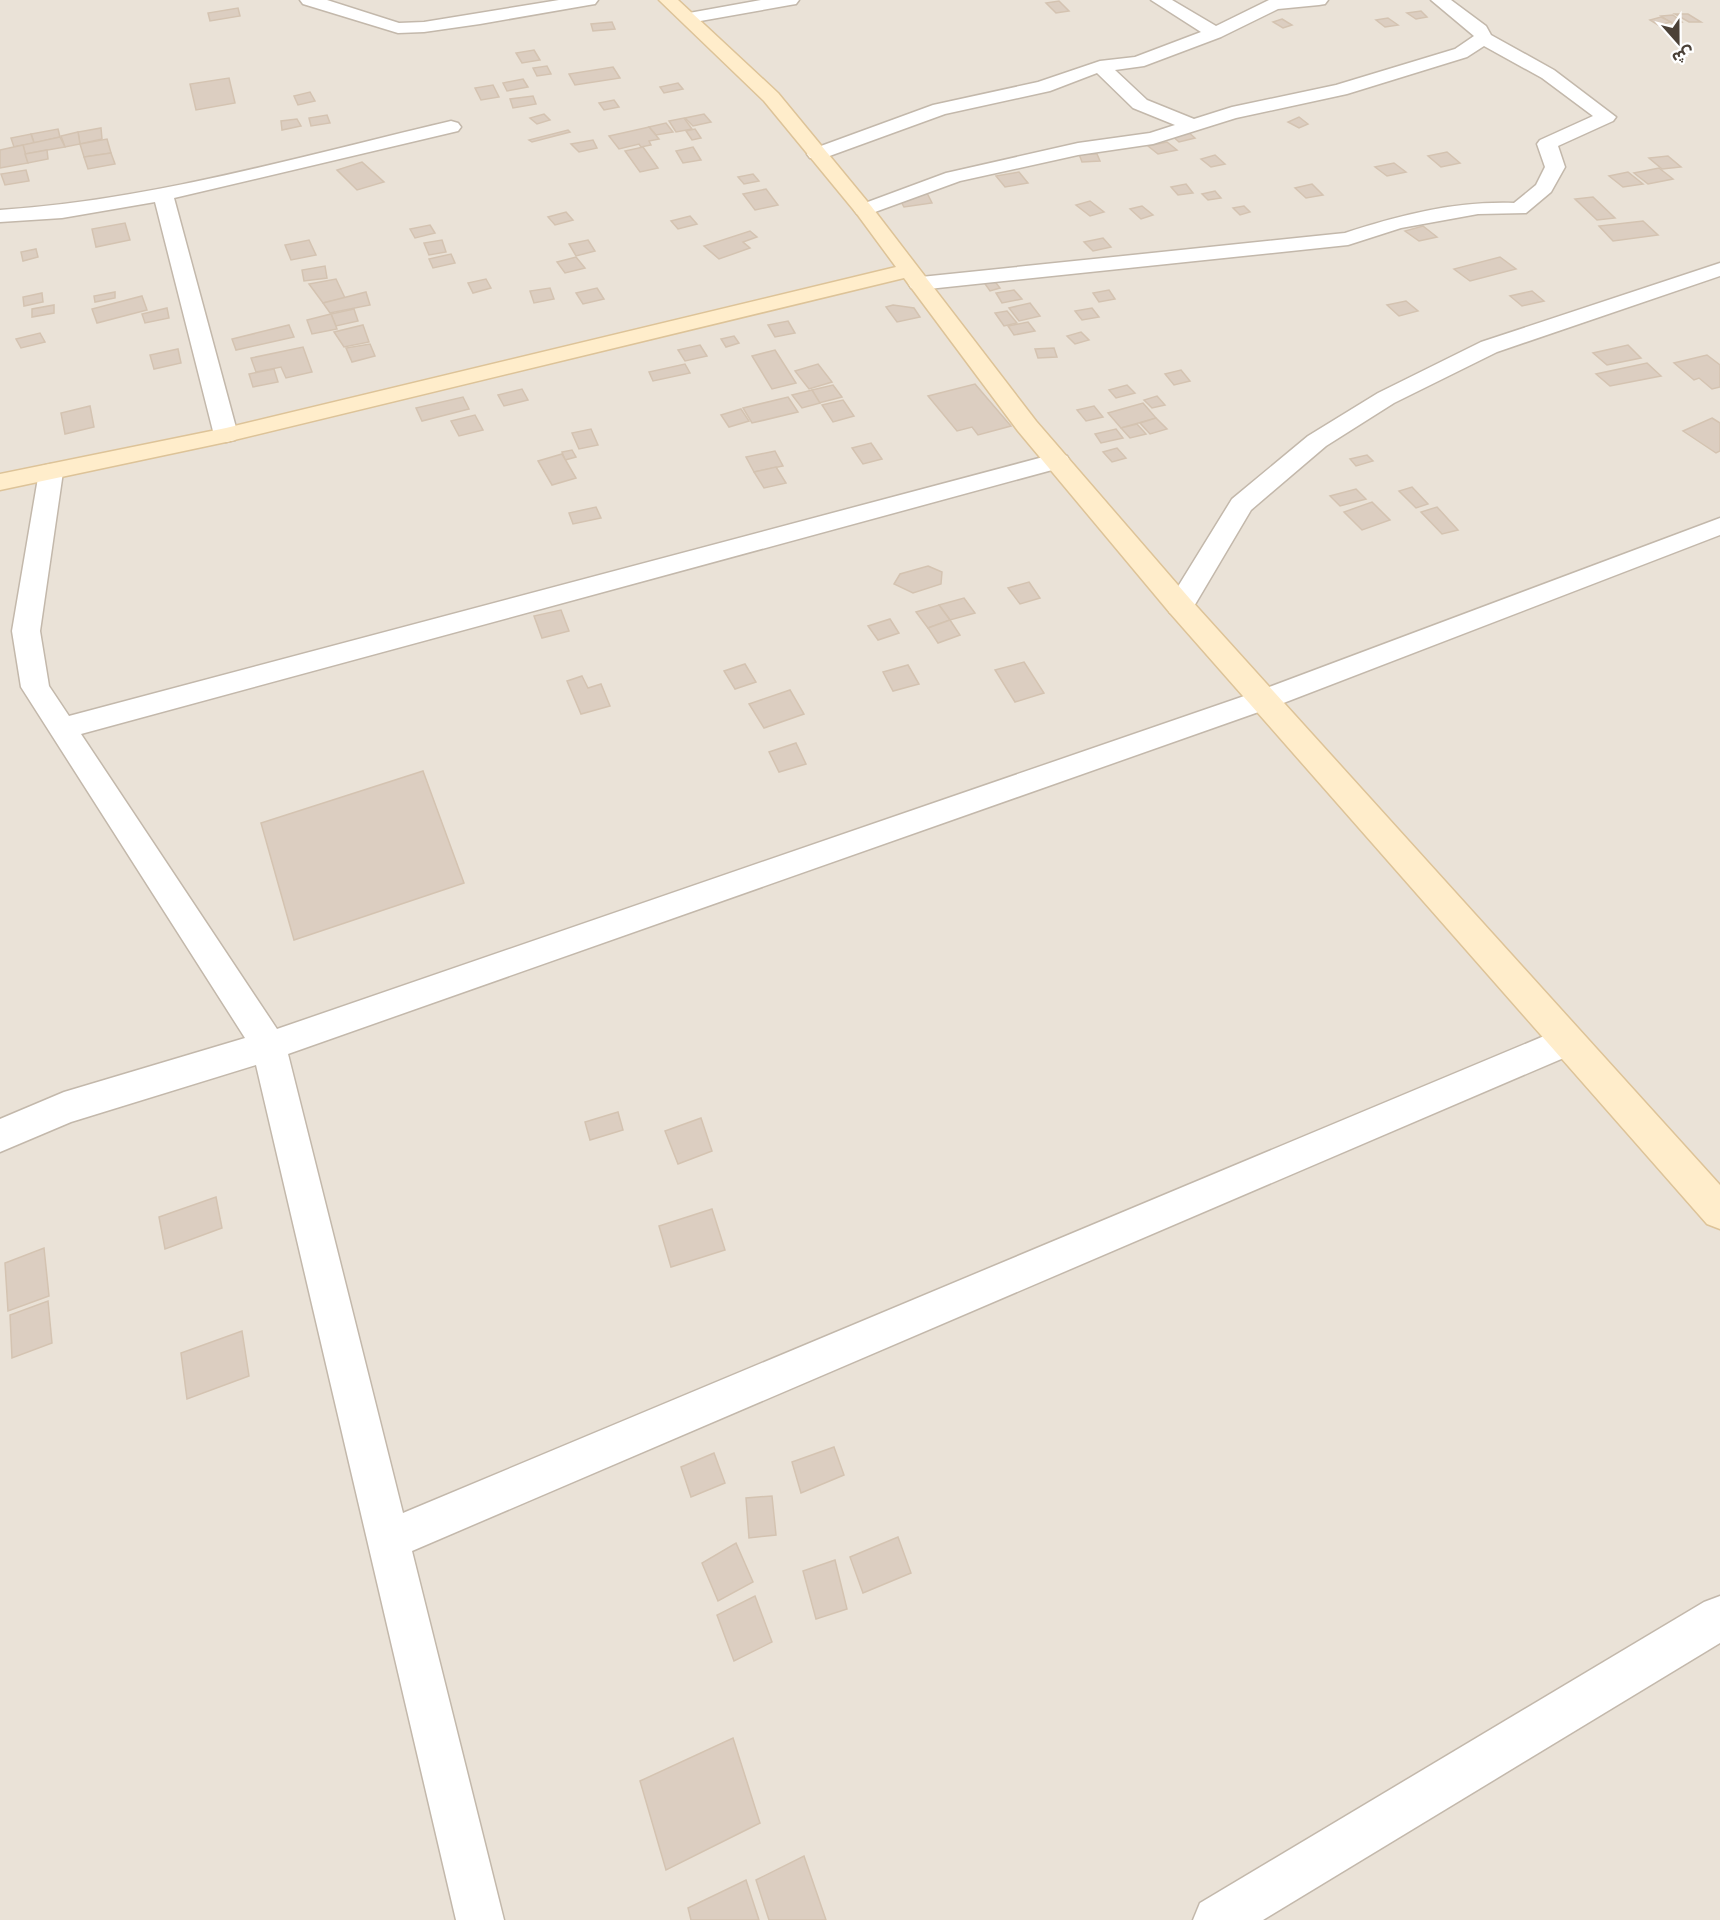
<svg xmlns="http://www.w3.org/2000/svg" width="1720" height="1920" font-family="'Asap Condensed','Noto Sans Arabic',sans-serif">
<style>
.residential{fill:#eae2d7}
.building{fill:#dccec1;stroke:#d4c3b1;stroke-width:1.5}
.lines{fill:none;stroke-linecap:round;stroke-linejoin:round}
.street-casing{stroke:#c3b8ab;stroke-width:3}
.secondary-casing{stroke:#ddc398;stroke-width:3}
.street{fill:#fff;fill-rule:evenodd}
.secondary{fill:#ffedcb;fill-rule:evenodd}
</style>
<rect width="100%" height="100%" fill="#f6f1ea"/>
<rect class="residential" x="0" y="0" width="1720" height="1920"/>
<g class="building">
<polygon points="1059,1 1069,11 1056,13 1046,3"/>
<polygon points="238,8 240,16 210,21 208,13"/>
<polygon points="1421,11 1427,17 1416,19 1407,13"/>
<polygon points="1675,14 1688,14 1701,22 1689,22"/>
<polygon points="1673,15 1682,22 1673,24 1661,16"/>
<polygon points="1661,17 1671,22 1658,25 1650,20"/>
<polygon points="1388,18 1398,25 1385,27 1376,20"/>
<polygon points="1282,19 1292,25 1283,28 1273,22"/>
<polygon points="612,22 615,29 593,31 591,24"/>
<polygon points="534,50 540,60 522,63 516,53"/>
<polygon points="547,66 551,74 537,76 533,68"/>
<polygon points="613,67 620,78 575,85 569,74"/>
<polygon points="229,78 235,103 196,110 190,84"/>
<polygon points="523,79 528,87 507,91 503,83"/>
<polygon points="678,83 683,89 664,93 660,87"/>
<polygon points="493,85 499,97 481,100 475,88"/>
<polygon points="310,92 315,101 298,105 294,96"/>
<polygon points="533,96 536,104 513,108 510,99"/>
<polygon points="614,100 619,107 604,110 599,103"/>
<polygon points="544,114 550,120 537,124 530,118"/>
<polygon points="704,114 711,122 693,126 685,118"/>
<polygon points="327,115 330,123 311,126 309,118"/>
<polygon points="1299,117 1308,124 1299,128 1288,122"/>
<polygon points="684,118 692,129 676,132 669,121"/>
<polygon points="297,119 301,126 282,130 281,121"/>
<polygon points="666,123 673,132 656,135 649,127"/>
<polygon points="649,127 659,139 649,141 651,145 641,147 639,144 619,149 609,136"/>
<polygon points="101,128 102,139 80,144 78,132"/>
<polygon points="58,129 60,137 34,143 31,134"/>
<polygon points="695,129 701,138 692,140 686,131"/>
<polygon points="568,130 570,132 532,142 529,140"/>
<polygon points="1187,131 1195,138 1179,142 1170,134"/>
<polygon points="78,132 80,144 65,147 61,136"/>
<polygon points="31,134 34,143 14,147 11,138"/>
<polygon points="60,137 65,147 25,154 23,145"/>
<polygon points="107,139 111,153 84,157 80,144"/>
<polygon points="593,140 597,148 579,152 571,144"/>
<polygon points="1167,142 1177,150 1158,154 1148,146"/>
<polygon points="23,145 28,163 0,168 0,150"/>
<polygon points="643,147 658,168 640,172 625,151"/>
<polygon points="693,147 701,160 683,163 676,151"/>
<polygon points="47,150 48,159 28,163 25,154"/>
<polygon points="1447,152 1460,163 1441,167 1428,156"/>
<polygon points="111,153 115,164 88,169 84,157"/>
<polygon points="1079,154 1097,154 1100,161 1082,162"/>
<polygon points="1215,155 1225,164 1211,167 1201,159"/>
<polygon points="1668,156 1681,167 1662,169 1649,158"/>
<polygon points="362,162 384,182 357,190 337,170"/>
<polygon points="1394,163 1406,172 1387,176 1375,167"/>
<polygon points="1659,168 1673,179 1648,184 1634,173"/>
<polygon points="26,170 29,181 5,185 1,174"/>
<polygon points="1019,172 1028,183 1005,187 996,176"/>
<polygon points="1628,172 1643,184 1623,187 1609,176"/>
<polygon points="753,174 759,181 744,184 738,177"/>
<polygon points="1186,184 1193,193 1178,195 1171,187"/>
<polygon points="1312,184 1323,195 1306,198 1295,188"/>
<polygon points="766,189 778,205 755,210 743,194"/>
<polygon points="926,191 932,203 904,207 900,200"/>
<polygon points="1215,191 1221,198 1208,200 1202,194"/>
<polygon points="1593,197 1615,218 1597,220 1575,199"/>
<polygon points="1090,201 1104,212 1090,216 1076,205"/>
<polygon points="1142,206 1153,215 1141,219 1130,209"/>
<polygon points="1244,206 1250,212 1240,215 1233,208"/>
<polygon points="566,212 573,220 555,225 548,217"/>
<polygon points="690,216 697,224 678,229 671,221"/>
<polygon points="1643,221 1658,235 1613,241 1599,226"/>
<polygon points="125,223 130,240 96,247 92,229"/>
<polygon points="430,225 435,233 415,238 410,229"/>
<polygon points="1423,226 1437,237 1419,241 1405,231"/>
<polygon points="750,231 757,237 743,242 750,248 719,259 704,246"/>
<polygon points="1103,238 1111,247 1093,251 1084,242"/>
<polygon points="309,240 316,255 291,260 285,245"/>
<polygon points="442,240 446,252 429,255 424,243"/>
<polygon points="588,240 595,251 576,256 569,244"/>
<polygon points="36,249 38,257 23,261 21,252"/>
<polygon points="451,254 455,263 433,268 429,259"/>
<polygon points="576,257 585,268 565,273 557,262"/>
<polygon points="1500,257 1516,269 1470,281 1454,269"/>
<polygon points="325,266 327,278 304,281 302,270"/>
<polygon points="336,279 345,298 323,303 309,284"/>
<polygon points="486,279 491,288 473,293 468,283"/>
<polygon points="993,279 1000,288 990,291 983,281"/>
<polygon points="550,288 554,299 534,303 530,291"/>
<polygon points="597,288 604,299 583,304 576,293"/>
<polygon points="1014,290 1022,299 1002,303 996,293"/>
<polygon points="1109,290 1115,299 1099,302 1093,293"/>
<polygon points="1532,291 1544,301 1522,306 1510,296"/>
<polygon points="115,292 115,298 95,302 94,296"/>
<polygon points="366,292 370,305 330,313 323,303"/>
<polygon points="42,293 43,302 24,306 23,297"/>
<polygon points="142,296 147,310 97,323 92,309"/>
<polygon points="1406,301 1418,311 1399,316 1387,305"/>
<polygon points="1030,303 1040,316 1019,321 1009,308"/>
<polygon points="54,305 54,313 32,317 32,309"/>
<polygon points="893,305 914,308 920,317 897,322 886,307"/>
<polygon points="167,308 169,318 145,323 142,314"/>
<polygon points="1092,308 1099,317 1082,320 1075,311"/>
<polygon points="354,309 358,321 336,326 331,314"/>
<polygon points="1007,311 1017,323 1004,326 995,313"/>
<polygon points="331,314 337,329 312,334 307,320"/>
<polygon points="788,321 795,333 775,337 768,325"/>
<polygon points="1028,322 1035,331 1014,335 1008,326"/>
<polygon points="289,325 294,337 236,350 232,339"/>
<polygon points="363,325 369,342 344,347 334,332"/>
<polygon points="1081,332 1089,340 1075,344 1067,336"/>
<polygon points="40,333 45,342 21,348 16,339"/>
<polygon points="734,336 739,343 726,347 721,339"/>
<polygon points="370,344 375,356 352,362 346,348"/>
<polygon points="700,345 707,356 685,361 678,350"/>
<polygon points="1628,345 1641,358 1607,365 1593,353"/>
<polygon points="303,347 312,372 286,378 281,367 256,372 251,358"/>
<polygon points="1054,348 1057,357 1038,358 1035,349"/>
<polygon points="178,349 181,363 154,369 150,355"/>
<polygon points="775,350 796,383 772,389 752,356"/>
<polygon points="1707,355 1720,365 1720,387 1712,389 1699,378 1694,380 1674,363"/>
<polygon points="1647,363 1661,376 1610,386 1596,374"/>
<polygon points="685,364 690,373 653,381 649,372"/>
<polygon points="818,364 832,382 809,389 795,371"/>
<polygon points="274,369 278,382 253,387 249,374"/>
<polygon points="1181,370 1190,381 1174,385 1165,374"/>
<polygon points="975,384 1011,426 978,435 972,427 957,431 928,396"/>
<polygon points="833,385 842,397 819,403 812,390"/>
<polygon points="1127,385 1135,393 1116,398 1109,390"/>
<polygon points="522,389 528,400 504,406 498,395"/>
<polygon points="812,390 820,403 802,408 792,395"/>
<polygon points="1157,396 1165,405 1152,408 1144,400"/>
<polygon points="463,397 469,409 422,421 416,408"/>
<polygon points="788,397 798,412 752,423 743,408"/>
<polygon points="843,400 854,416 833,422 822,405"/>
<polygon points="1143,403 1156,418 1121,428 1108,413"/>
<polygon points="90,406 94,427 65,434 61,413"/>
<polygon points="1094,406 1103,417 1086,421 1077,410"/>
<polygon points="741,409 749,421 729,427 721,415"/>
<polygon points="475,415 483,430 459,436 451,421"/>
<polygon points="1156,418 1167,429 1150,434 1140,423"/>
<polygon points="1712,418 1720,423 1720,451 1716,453 1683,431"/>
<polygon points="1137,424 1146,434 1130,438 1121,428"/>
<polygon points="591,429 598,445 579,449 572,433"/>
<polygon points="1116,429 1123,438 1101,443 1095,434"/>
<polygon points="871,443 882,459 863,464 852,448"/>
<polygon points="1117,448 1126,458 1112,462 1103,452"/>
<polygon points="572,450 576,457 565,460 562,452"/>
<polygon points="775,451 783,466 754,472 746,457"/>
<polygon points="562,454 576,478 552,485 538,461"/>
<polygon points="1367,455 1373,461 1356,466 1350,459"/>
<polygon points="776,467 786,483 764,488 754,472"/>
<polygon points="1412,487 1428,504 1416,508 1399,491"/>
<polygon points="1356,489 1366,499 1340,506 1330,496"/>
<polygon points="1372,502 1390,520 1362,530 1344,512"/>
<polygon points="596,507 601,518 573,524 569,513"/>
<polygon points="1437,507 1458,530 1442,534 1421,512"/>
<polygon points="928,566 942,572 941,584 913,593 894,584 900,574"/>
<polygon points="1029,582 1040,598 1020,604 1008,588"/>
<polygon points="964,598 975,613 950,620 939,605"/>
<polygon points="939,605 950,620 928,628 916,612"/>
<polygon points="561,610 569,631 542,638 534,616"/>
<polygon points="890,619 899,633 878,640 868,626"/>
<polygon points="950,620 960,635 938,643 928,628"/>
<polygon points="1024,662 1044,693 1015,702 995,670"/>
<polygon points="745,664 756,682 735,689 724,671"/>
<polygon points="908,665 919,684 893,691 883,672"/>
<polygon points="582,676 588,688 601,684 610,706 581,714 567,681"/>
<polygon points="790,690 804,714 764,728 749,704"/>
<polygon points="796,743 806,764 779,772 769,752"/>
<polygon points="423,771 464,883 294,940 261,823"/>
<polygon points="618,1112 623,1130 590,1140 585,1122"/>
<polygon points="701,1118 712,1151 678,1164 665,1131"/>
<polygon points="216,1197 222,1228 165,1249 159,1217"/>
<polygon points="712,1209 725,1250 671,1267 659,1226"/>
<polygon points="44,1248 49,1296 8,1311 5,1263"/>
<polygon points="48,1301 52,1343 12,1358 10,1315"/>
<polygon points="242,1331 249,1376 187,1399 181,1353"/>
<polygon points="834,1447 844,1475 801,1493 792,1462"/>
<polygon points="714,1453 725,1483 691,1497 681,1467"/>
<polygon points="772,1496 776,1535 749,1538 746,1498"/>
<polygon points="898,1537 911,1573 863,1593 850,1557"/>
<polygon points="736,1543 753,1582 718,1601 702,1563"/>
<polygon points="835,1560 847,1609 816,1619 803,1571"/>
<polygon points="755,1596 772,1642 734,1661 717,1615"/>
<polygon points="733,1738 760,1823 666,1870 640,1781"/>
<polygon points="804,1856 826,1920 769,1920 756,1880"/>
<polygon points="746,1880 759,1920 691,1920 688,1908"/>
</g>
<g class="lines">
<defs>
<g id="street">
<polygon points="300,0 327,0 399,23 424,22 559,0 598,0 595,4 589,5 480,24 424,32 398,33 303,4"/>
<polygon points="761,0 799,0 796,4 790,5 689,23 683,22 680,18 683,14 689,13"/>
<path d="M1151 0H1172L1216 26 1269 0H1328L1325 4 1319 5 1278 9 1221 37 1144 66 1115 70 1147 100 1194 119 1232 107 1336 85 1455 49 1474 36 1431 0H1451L1486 26 1491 35 1554 70 1616 117 1613 121 1558 146 1565 167 1551 192 1526 213 1478 214 1401 228 1348 245 919 290 911 288 908 283 911 278 1345 233C1400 215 1456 201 1514 203L1536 185 1545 167 1537 144 1540 140 1593 116 1542 78 1484 46 1467 57 1347 94 1236 118 1153 144 1078 155 960 181 864 216 857 214 854 210 857 206 946 173 1078 143 1150 133 1175 125 1133 108 1097 73 1050 91 945 114 824 158H810L807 154 810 150 933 105 1038 82 1100 61 1135 57 1201 32Z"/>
<path d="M451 121 458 123 461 127 458 131 174 198 238 435 235 440 226 442 217 440 214 435 155 202 62 218 0 222V210C153 200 302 156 451 121Z"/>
<polygon points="1720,263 1720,276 1497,352 1394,403 1326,446 1251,510 1190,613 1180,615 1170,613 1166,606 1232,499 1308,436 1378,393 1481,342"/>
<polygon points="1058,453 1067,456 1070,461 1067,466 81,734 277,1029 1253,693 1720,518 1720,535 1273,707 288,1054 403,1513 1556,1031 1568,1026 1580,1031 1585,1041 1580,1051 412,1551 504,1920 456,1920 256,1065 71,1122 0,1152 0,1119 64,1092 245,1038 21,687 12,631 39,472 42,466 51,464 60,466 63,472 40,631 49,686 69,716"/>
<polygon points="1720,1596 1720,1643 1263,1920 1193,1920 1200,1903 1704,1602"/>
</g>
<polygon id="secondary" points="659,0 678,0 778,93 871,206 1036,421 1190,599 1720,1185 1720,1229 1707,1224 1170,613 1018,431 904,278 226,442 0,490 0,474 226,428 896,267 857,214 764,101"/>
</defs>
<use href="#street" class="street-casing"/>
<use href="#secondary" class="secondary-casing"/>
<use href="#street" class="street"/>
<use href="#secondary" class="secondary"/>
</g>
<g transform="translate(1678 42) rotate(159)" stroke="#ffffff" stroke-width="4.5" paint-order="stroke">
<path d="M0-4.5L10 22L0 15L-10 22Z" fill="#4b4137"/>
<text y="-9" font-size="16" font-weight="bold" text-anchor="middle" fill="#4b4137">ش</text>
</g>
</svg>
